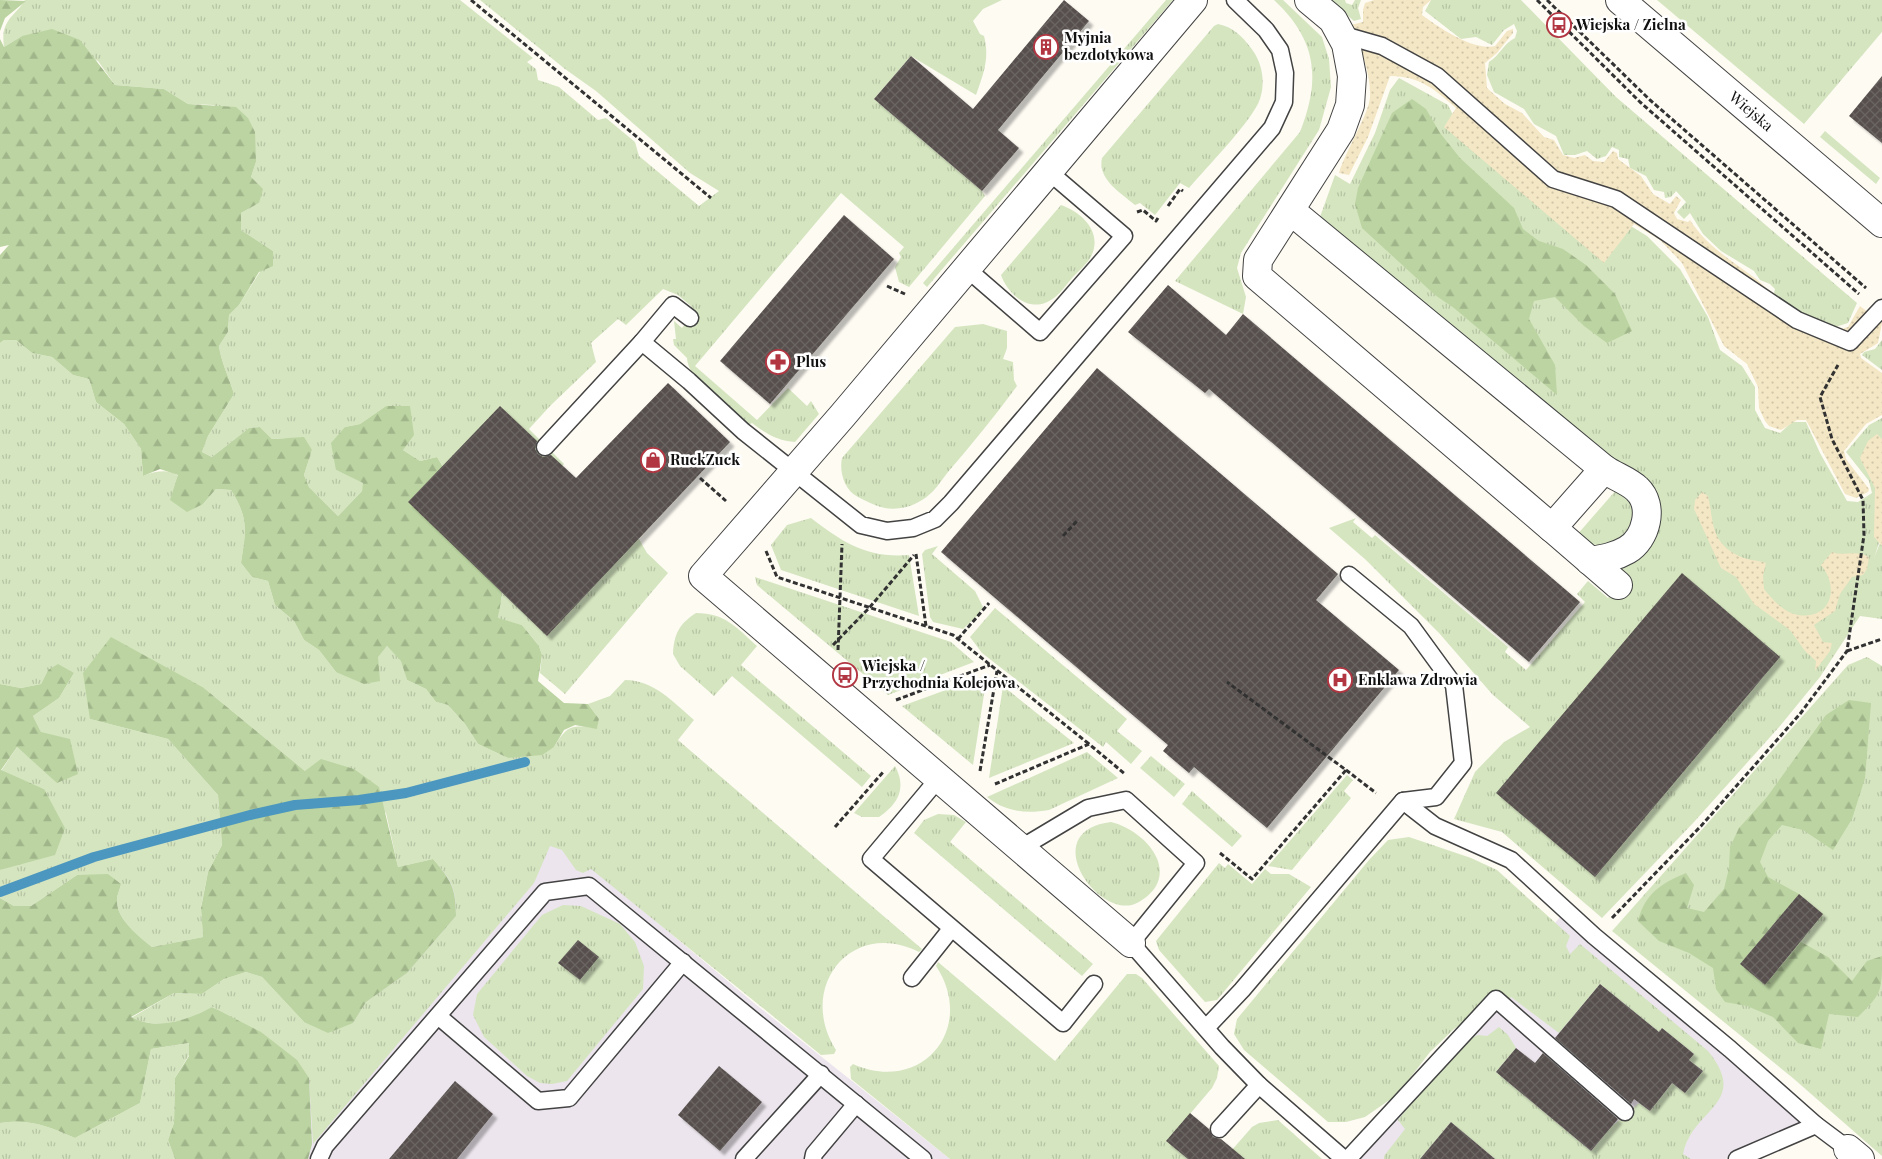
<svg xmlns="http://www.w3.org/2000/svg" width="1882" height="1159" font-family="'Playfair Display',serif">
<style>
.industrial{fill:#ece5ed}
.grass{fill:url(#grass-tufts)}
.forest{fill:url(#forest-firs)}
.sand{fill:url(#sand-dots)}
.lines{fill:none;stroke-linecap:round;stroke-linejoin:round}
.stream{stroke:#4c97bf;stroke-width:10}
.building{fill:url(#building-cross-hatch);filter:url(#shadow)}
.service-casing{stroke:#434343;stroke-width:19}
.minor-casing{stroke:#434343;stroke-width:30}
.tertiary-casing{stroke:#434343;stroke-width:30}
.path{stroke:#323232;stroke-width:3;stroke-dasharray:5 2.5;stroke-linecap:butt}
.service{stroke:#fff;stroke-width:16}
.minor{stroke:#fff;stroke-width:28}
.tertiary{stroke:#fff;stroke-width:28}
.labels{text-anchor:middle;stroke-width:5;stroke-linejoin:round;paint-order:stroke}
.poi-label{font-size:15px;font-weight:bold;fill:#101010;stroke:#fff;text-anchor:start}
.street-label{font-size:15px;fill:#101010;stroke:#fff}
</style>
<defs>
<pattern id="grass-tufts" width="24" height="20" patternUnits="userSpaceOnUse" patternTransform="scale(1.25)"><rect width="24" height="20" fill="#d5e5c0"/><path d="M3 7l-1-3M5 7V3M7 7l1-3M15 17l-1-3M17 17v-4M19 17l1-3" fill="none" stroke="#b6c3a4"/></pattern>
<pattern id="forest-firs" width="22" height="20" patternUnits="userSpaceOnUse" patternTransform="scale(1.25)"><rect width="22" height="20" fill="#bbd4a1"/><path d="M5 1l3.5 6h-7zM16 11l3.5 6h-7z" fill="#a0b58a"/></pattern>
<pattern id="sand-dots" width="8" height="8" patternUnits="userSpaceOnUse" patternTransform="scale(1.25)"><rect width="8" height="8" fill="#f4e7c5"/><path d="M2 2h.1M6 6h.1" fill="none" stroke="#d0c5a8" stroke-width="1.8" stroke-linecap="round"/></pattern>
<pattern id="building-cross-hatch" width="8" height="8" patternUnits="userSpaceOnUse" patternTransform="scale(1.25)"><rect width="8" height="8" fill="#57504d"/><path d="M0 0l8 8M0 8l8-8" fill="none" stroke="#6a6562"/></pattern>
<filter id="shadow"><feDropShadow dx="4.5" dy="4.5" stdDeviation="1" flood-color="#0004"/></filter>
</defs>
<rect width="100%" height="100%" fill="#fefbf3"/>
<g class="industrial">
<polygon points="502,793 754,1003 950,1159 187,1159"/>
<polygon points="1560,917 1805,1123 1725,1159 1352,1159"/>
</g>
<g class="grass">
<path d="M25 0H460L533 58 527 62 536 69 538 80 559 87 598 120 606 118 635 142 639 156 699 206 719 191 690 173 596 91 565 69 480 0H1002L983 9 973 21 980 34 984 36C990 58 983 75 976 95L911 56 874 99 982 191 985 196 909 287 899 282 895 267 901 257 899 253 904 247 841 193 695 366 757 420 788 388 807 406 811 401 819 414 795 442C778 441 765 433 752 423L746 426C731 412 687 379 687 358L674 345 673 339H676L674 321 682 328 690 318 691 306 678 295 663 289 626 325 618 319 591 343 596 362 550 406 529 429 564 464 559 469 576 478 639 539 647 553 668 573 565 694 540 673 542 655 539 646 522 625 498 619 499 607 449 476 437 457 420 461 403 450 386 406 360 424 345 427 336 470 364 483 362 491 338 516 309 487 304 475 312 450 285 438 272 439 260 427 249 428 212 457 202 452 208 436 234 394C229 377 221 362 219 346L228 332 229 315 239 305 273 251 241 230V213L259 203 251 177 256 162 214 105 188 104 164 89 115 85 98 61 22 36 4 47C0 19 15 17 25 0Z"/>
<polygon points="1166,0 1173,0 927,287 923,283"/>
<path d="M1274 0H1283L1322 37 1329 59 1331 87 1319 130 1241 253 1237 268 1246 297 1243 314 1175 281 1300 132C1321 79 1317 40 1274 0Z"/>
<polygon points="1329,0 1345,0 1346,3 1352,5 1355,0 1361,0 1358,8 1361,19 1354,21"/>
<path d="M1431 0H1521L1616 97 1857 303 1848 323 1832 328C1817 322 1782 306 1774 293L1775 289 1770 284 1760 280 1754 271 1721 251 1703 234 1690 213 1684 219 1677 212 1686 202 1676 191 1671 197 1665 198 1664 192 1654 190 1646 176 1630 168 1628 159 1619 157V150L1612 147 1606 156 1597 159 1587 151 1575 155H1564L1556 136 1534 124 1524 109 1494 92 1487 75 1489 62C1500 55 1503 44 1515 38L1517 31 1514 24 1504 30 1492 45 1476 37 1461 39 1425 11Z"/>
<polygon points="1657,0 1882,0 1882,32 1804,124"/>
<path d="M1218 24C1233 27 1242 36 1251 48 1262 62 1266 82 1260 99 1253 120 1206 168 1189 188L1180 183 1155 215 1140 203 1135 205C1121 193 1097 179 1102 158L1214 26Z"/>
<polygon points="1399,78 1448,105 1454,117 1647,236 1680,269 1708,317 1720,350 1742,366 1755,387 1755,410 1765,428 1780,433 1792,422 1806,422 1820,453 1847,501 1858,502 1872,493 1869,481 1846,452 1869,425 1882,418 1882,534 1874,558 1882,538 1882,619 1860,616 1820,677 1780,726 1694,822 1602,918 1502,832 1454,819 1475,772 1504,742 1530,727 1492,694 1439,633 1366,560 1329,528 1356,518 1353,522 1372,538 1375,535 1508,647 1505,652 1526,670 1585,602 1577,594 1588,581 1608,598 1621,583 1608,572 1647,542 1616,462 1320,217 1335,175 1350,184 1375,133 1390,90"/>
<polygon points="1825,131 1880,178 1876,184 1820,137"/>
<path d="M1061 205C1084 213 1105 235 1089 260 1084 266 1078 272 1073 277 1065 286 1057 299 1045 303 1025 310 1007 292 1001 275Z"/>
<path d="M983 324 1007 331V348L1003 359 1013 362 1014 380 1017 386C995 416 972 444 948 472 941 481 933 494 922 500 916 504 908 507 901 508 884 511 872 504 858 497 844 490 839 471 842 458L955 327Z"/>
<path d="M4 340H16L32 353 52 357 73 375 89 379 96 402 124 424 141 449 143 476C177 463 182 479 203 504L216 489 231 490C249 519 246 530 241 563L252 577 268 581 275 605 294 621 304 640 319 650 336 672 378 656 387 646 402 661 407 680 426 689 436 702 448 705 465 724 478 744 508 758 554 747C568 724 571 725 597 728L599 719 588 704 610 696 625 680C654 680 673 702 694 720L678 740 922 949 919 952C852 918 796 987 836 1050L834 1054 821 1055 591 869 583 873 576 870 562 850 550 846 534 883 313 1144 309 1078 213 1007C185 1021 160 1030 131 1018L174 993 202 994 224 979 246 972 262 977 304 1022 353 1023 366 1002 407 973 456 916C456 887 452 881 433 859L398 867 386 813 305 771 204 688 90 719 168 739 218 795 222 845 208 872 201 907 203 937 152 947C139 936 116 919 117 900 117 895 120 889 121 884L77 875 31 906H14L0 898V870L20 863 44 789 1 771 17 747 57 782 41 732 33 716 59 698 74 673 48 670 41 684 21 688 0 684V343Z"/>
<polygon points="1882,340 1882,370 1862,355 1864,352 1875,349"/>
<path d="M1617 489 1634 503C1636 539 1605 558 1576 536Z"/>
<path d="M811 518C844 543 866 558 909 555L919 616 781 570 771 545 787 525Z"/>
<polygon points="938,546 932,554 975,591 983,607 977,616 963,629 933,622 930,617 922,554 925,550"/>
<polygon points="755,577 951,642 974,662 888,695 757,585"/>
<polygon points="995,608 1127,719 1117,731 1142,751 1131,764 1106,742 1103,747 982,653 970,637"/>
<path d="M696 613C725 613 736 627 757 646L741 665 871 776 862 787 732 676 714 696 680 666 673 654C674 634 679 624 696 613Z"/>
<polygon points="1867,657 1882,666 1882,1156 1794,1079 1612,931 1848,665"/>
<polygon points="987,675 973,765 902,706"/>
<polygon points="1003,686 1074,743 989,778"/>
<path d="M1087 752 1118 778 1049 810C1026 814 1006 812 987 797Z"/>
<polygon points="1151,756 1185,784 1174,797 1140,768"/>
<path d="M895 766C907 788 898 804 879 817H862L854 813Z"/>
<polygon points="1347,775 1353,780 1344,791 1351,798 1292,870 1268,866"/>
<polygon points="1192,791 1242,836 1232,847 1182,804"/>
<polygon points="938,814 954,815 966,822 950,842 1093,964 1082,976 914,833 924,820"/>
<path d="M1111 822C1148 831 1184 876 1139 902 1101 925 1034 831 1111 822Z"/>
<path d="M1409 837 1471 858 1497 870 1570 936 1566 946 1570 954 1580 944 1708 1051C1751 1104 1692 1108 1683 1154L1691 1159H1495L1451 1122 1420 1159H1384V1156L1405 1129 1398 1120 1406 1110 1402 1107 1465 1041 1478 1035 1487 1036 1499 1027 1508 1035 1516 1048 1496 1072 1591 1151 1611 1127 1639 1103 1650 1111 1672 1083 1685 1093 1703 1071 1689 1060 1694 1054 1662 1028 1659 1032 1600 984 1559 1033 1511 997 1507 1002 1463 1023 1454 1029 1430 1052 1407 1082 1408 1087 1401 1095 1388 1101 1365 1117 1346 1122H1328L1244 1050 1234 1034 1237 1019 1369 860 1388 840Z"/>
<polygon points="1219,863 1225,868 1228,864 1252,884 1265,869 1271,874 1289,874 1311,887 1217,1000 1205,1002 1159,950 1156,941"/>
<polygon points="563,905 581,906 620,924 635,942 644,966 643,989 567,1081 552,1084 540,1083 527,1076 484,1037 473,1015 477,994 542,915"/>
<path d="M938 962 1055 1061 1127 974H1136L1142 978 1219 1066 1217 1078 1212 1088 1167 1141 1188 1159H950L851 1079 850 1067 853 1064C922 1095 977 1028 936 966Z"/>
<path d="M190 1043 189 1055 175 1078 174 1123 168 1140 175 1159H0V1123C31 1119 47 1126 75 1138L140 1103 151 1049Z"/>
<polygon points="1278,1120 1322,1159 1224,1159 1252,1127 1259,1123"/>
</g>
<g class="forest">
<polygon points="0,0 26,1 5,18 0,31"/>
<path d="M52 29 80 40 115 85 164 89 188 104 236 107 248 118 255 132 256 162 251 177 263 189 259 203 241 213V230L273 251V266L259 272 239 305 229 315 228 332 219 346C221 362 229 377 234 394L208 436 202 452 212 457 249 428 260 427 272 439 304 437 312 450 304 475 309 487 338 516 362 491 363 483 336 470 331 443 345 427 360 424 386 406H410L414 435 403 450 420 461 437 457C457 489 496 556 501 592 502 600 499 610 498 618L522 625 539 646 542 655 538 681 564 703 588 704 599 719 597 729 575 725 564 730 554 747 542 755 508 758 478 744 465 724 448 705 436 702 426 689 407 680 401 661 387 646 378 657 380 681 364 684 336 672 319 650 304 640 294 621 275 605 268 581 252 577 241 563C246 530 249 519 231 490L216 489 203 504 187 512 170 500 178 475 160 469 143 476 141 449 124 424 96 402 89 379 73 375 52 357 32 353 16 340H4L0 343V255L9 245 0 247V39L4 47 22 36Z"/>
<polygon points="1412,99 1426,109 1440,133 1460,158 1514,208 1523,229 1539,241 1563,249 1586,265 1615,294 1632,331 1607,343 1584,326 1555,297 1534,301 1529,319 1555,365 1557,395 1454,308 1435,295 1362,228 1355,204 1358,188 1392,113"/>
<path d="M111 637 204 688 305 771 321 759 354 769 379 787 398 867 433 859C451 880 456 888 456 916L407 973 366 1002 353 1023 328 1033 304 1022 262 977 246 972 224 979 202 994 174 993 131 1017C157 1031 188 1020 212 1007L261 1032 297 1060 309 1078 312 1144 308 1159H175L168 1140 174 1123 175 1078 189 1056V1043L151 1049 140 1103 75 1138C47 1126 31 1119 0 1123V898L14 906H31L77 875 108 874 121 884C120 889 117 895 117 900 116 919 139 936 152 947L203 937 201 908 208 872 222 845 218 795 168 739 90 719 83 673Z"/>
<polygon points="58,664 74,673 59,698 33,716 41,732 70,739 78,774 57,783 17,747 1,770 44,789 65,828 55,855 0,870 0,684 21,688 41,684 48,670"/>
<path d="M1849 700 1871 703 1865 778 1852 819 1833 850 1803 830 1782 825 1768 841 1760 862 1768 877 1799 894 1740 964 1765 985 1801 942 1828 957 1852 981 1867 961 1882 956C1882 992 1882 993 1858 1017L1829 1014 1821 1049 1798 1043 1773 1017 1747 1006 1725 1002 1716 989 1713 968 1689 953 1659 941 1638 921C1645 893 1662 883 1686 873L1694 885 1687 908 1704 912 1724 889 1729 868 1730 847 1739 828 1767 797 1826 715Z"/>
</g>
<g class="sand">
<path d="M1374 0H1431L1423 7 1422 15C1440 28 1473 51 1495 46L1507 31 1513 29V33L1497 53 1485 63 1487 88 1505 104 1522 113 1544 137 1554 140 1563 155 1574 158 1585 155 1593 161 1604 162 1613 151 1617 153 1618 159 1641 176 1653 194 1670 204 1676 196 1681 200 1674 213 1677 219 1688 222 1690 220C1706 245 1728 258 1752 276 1761 282 1767 289 1774 297 1789 315 1818 321 1839 330L1848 327 1860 306 1882 323 1878 343 1860 354 1861 358 1882 373V415L1866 424 1844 451 1846 459 1869 489 1868 492 1856 498 1845 494 1806 420H1797L1781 430 1769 426 1765 421 1759 408 1758 387 1747 364 1724 346 1682 263 1660 240 1634 224 1604 263 1444 127 1456 108C1433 88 1421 77 1390 76L1368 137 1349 175 1339 173C1345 152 1369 114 1370 97 1371 72 1360 48 1351 25L1363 22V10L1365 3Z"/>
<polygon points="1877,434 1882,439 1882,546 1874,537 1875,488 1860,458 1868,441"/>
<path d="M1702 492 1708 496C1714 522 1710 542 1739 556 1746 560 1757 560 1766 563L1763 576 1764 589C1772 599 1784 613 1798 615 1831 620 1840 588 1821 565L1832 552C1844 557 1857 549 1869 557L1867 569 1863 575 1852 577 1840 594 1835 611 1814 625 1823 642 1832 643 1830 651 1815 671 1816 661 1805 651 1790 630 1754 604 1736 577 1721 568 1694 509 1695 500Z"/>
</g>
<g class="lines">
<polyline class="stream" points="0,892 94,857 250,815 295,805 359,800 406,793 525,762"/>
</g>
<g class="building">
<polygon points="1064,0 1089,21 998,130 1019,148 982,191 874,99 911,56 973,109"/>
<polygon points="1882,76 1882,143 1849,116"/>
<polygon points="844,215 894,259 770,404 720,361"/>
<polygon points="1168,285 1226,335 1243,314 1580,602 1529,662 1209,389 1205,393 1128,332"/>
<polygon points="1097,368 1338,574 1316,600 1399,670 1267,828 1194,767 1189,773 1163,751 1168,745 941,552"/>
<polygon points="668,383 730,442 547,636 408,502 500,406 537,441 535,449 538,454 543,457 551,455 576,478"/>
<polygon points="1682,573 1780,657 1595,877 1496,793"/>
<polygon points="1799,894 1823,914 1765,985 1740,964"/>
<polygon points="578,940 599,957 580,980 558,963"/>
<polygon points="1600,984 1659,1032 1662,1028 1694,1054 1689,1060 1703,1071 1685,1093 1672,1083 1650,1111 1634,1099 1631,1104 1555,1038"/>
<polygon points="1516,1048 1535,1063 1543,1053 1618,1119 1591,1151 1496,1072"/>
<polygon points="719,1066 762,1102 720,1151 678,1115"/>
<polygon points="455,1081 493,1114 457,1159 389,1159"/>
<polygon points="1190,1113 1209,1129 1213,1137 1221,1139 1245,1159 1188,1159 1166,1141"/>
<polygon points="1451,1122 1495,1159 1420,1159"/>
</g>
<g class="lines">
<defs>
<g id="service">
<polyline points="1340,34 1382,46 1437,76 1553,179 1616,199 1797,320 1850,342 1882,308"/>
<polyline points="966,268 1040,332 1124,236 1048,171"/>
<polyline points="690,318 673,305 642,342 689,381 743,431 861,525 887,531 913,528 935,519 951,503 1272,128 1284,102 1285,73 1280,50 1266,30 1235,0"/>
<polyline points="545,447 642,342"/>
<polyline points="939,778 871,859 1063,1023 1094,984"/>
<polyline points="1403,801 1435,826 1511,860 1594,936 1730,1049 1816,1125 1848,1149"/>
<polyline points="1021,848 1088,808 1126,800 1196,863 1131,943 1222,1047 1259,1085 1344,1159"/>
<polyline points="912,978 951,929"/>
<polyline points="438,1016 538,1101 569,1098 683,962"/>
<polyline points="1206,1028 1242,990 1403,801 1436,797 1463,763 1454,685 1411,626 1349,575"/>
<polyline points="1219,1129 1259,1085"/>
<polyline points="319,1159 325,1146 545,892 589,886 923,1159"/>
<polyline points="744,1159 821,1074"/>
<polyline points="813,1159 814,1154 856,1104"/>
<polyline points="1348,1159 1496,999 1625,1112"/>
<polyline points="1737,1159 1816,1125"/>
</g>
<g id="minor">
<polyline points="1291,211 1604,469 1552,528 1257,276 1258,260 1341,130 1350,105 1352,76 1346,44 1333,20 1309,0"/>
<polyline points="1552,528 1618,585"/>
<path d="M1590 561C1603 559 1615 557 1627 550 1646 539 1655 506 1637 489 1629 481 1614 476 1604 469"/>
<polyline points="1131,943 703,576 843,415 1193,0"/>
<polyline points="1848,1149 1860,1159"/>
</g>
<g id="tertiary">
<path id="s1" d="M1620 0 1882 223"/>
</g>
</defs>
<use href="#service" class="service-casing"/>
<use href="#minor" class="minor-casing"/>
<use href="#tertiary" class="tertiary-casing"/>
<g class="path">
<polyline points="471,0 711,198"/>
<polyline points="1537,0 1640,102 1859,294"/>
<polyline points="1547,0 1650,100 1866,288"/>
<polyline points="1168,206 1180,189 1183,191"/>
<polyline points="1137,212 1143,210 1156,221 1158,218"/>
<polyline points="887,286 905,294"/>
<polyline points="700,478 726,501"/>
<polyline points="1063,536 1077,521"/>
<polyline points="766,551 777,577 953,635 1089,744"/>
<polyline points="916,554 926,626"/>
<polyline points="958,639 989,603"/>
<polyline points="833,645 870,607 914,555"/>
<polyline points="838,650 842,544"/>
<polyline points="1847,651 1882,639"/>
<polyline points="896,700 990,665"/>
<polyline points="1346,770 1376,793"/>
<polyline points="980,771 997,671"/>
<polyline points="995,784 1089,744 1125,774"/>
<polyline points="835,827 884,771"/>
<polyline points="1220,853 1252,879 1346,770 1227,682"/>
<polyline points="1612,918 1701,826 1800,714 1847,651 1864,535 1863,500 1832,439 1820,397 1838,365"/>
</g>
<use href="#service" class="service"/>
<use href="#minor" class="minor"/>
<use href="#tertiary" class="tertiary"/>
</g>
<defs>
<symbol id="bus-ring" viewBox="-11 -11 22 22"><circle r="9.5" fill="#fff" stroke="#b13642" stroke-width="1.5"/><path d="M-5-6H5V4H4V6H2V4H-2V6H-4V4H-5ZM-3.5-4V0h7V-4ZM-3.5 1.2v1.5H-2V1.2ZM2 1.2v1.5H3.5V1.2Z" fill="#b13642"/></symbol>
<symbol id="building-ring" viewBox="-11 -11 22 22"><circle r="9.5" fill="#fff" stroke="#b13642" stroke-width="1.5"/><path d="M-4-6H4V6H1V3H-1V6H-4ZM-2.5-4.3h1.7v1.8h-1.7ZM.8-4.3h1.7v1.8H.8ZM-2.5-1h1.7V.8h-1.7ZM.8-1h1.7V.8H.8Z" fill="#b13642"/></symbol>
<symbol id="pharmacy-ring" viewBox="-11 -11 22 22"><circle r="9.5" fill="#fff" stroke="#b13642" stroke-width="1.5"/><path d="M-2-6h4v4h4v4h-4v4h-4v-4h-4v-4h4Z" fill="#b13642"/></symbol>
<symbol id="shop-ring" viewBox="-11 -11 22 22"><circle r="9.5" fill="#fff" stroke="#b13642" stroke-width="1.5"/><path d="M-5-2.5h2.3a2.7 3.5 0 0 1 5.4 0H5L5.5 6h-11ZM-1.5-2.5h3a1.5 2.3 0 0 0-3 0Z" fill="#b13642"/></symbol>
<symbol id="hospital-ring" viewBox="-11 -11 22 22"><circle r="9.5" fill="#fff" stroke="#b13642" stroke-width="1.5"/><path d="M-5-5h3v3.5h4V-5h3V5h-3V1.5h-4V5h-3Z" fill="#b13642"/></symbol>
</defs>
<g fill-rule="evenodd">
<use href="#bus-ring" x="1545" y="11" width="28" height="28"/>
<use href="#building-ring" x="1032" y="33" width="28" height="28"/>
<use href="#pharmacy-ring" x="764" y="348" width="28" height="28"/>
<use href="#shop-ring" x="639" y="446" width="28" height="28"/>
<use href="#bus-ring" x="831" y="661" width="28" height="28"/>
<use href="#hospital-ring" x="1326" y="666" width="28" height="28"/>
</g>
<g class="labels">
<g class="poi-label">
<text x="1576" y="30">Wiejska / Zielna</text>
<text x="1064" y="43">Myjnia<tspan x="1064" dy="17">bezdotykowa</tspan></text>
<text x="796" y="367">Plus</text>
<text x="670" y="465">RuckZuck</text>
<text x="862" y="671">Wiejska /<tspan x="862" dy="17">Przychodnia Kolejowa</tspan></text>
<text x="1358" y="685">Enklawa Zdrowia</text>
</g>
<g class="street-label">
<text dy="5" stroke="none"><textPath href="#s1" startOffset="172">Wiejska</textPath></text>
</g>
</g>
</svg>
